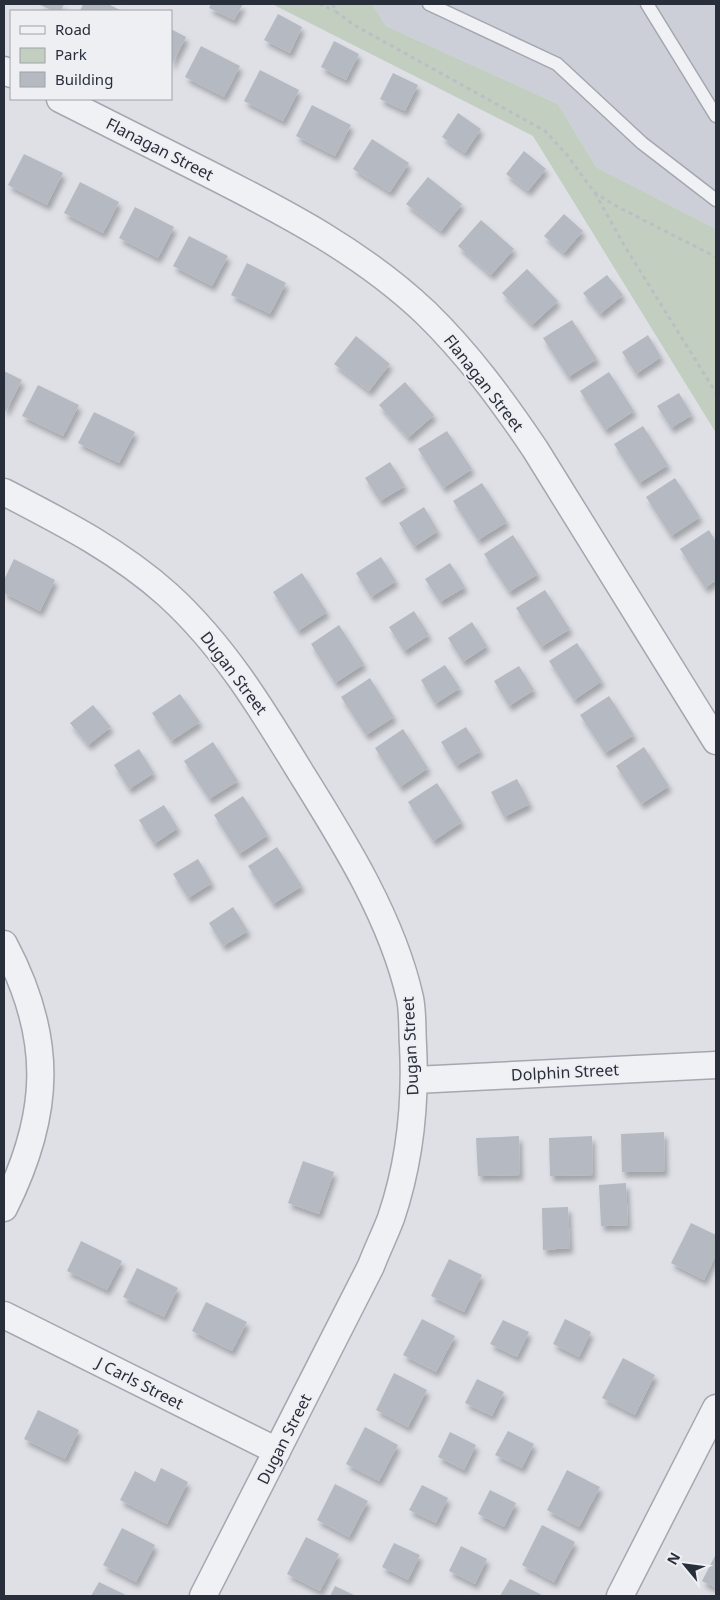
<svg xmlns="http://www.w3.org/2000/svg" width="720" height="1600" font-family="'Noto Sans',sans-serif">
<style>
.built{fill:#cccfd7}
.green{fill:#c2cfc0}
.building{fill:#b5b9c2;filter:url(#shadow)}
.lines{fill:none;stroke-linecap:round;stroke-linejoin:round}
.service-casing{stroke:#a4a7af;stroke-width:15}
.minor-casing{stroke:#a4a7af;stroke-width:29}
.path{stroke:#bcbec4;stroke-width:3;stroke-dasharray:4 4;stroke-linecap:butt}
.service{stroke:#f0f1f4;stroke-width:12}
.minor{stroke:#f0f1f4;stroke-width:26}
.labels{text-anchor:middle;stroke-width:4;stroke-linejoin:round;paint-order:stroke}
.street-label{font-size:16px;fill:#292e3b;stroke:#edeff3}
</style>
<defs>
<filter id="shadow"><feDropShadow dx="3" dy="5.5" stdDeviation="2.5" flood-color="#0004"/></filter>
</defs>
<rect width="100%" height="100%" fill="#dee0e6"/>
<polygon class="built" points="372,4 716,4 716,229 596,167 558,104 386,26"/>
<polygon class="green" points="272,4 372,4 386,26 558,104 596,167 716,229 716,433 533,136"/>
<g class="building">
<polygon points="38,4 64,4 61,11 53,11"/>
<polygon points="83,4 108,4 122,11 80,11"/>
<polygon points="211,4 243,4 234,20 209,8"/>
<polygon points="278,14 302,27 290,53 264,40"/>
<polygon points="171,29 186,37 171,66"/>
<polygon points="334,41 359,54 346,80 321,67"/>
<polygon points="201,46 240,66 224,97 185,77"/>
<polygon points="260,70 299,90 283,121 244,101"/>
<polygon points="393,73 418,85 405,111 380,99"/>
<polygon points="312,105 351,125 335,156 296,136"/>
<polygon points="458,113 481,129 465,153 442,137"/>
<polygon points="372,139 409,163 390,192 353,169"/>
<polygon points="524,151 546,169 528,191 506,174"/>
<polygon points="24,154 63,173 47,205 8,185"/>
<polygon points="428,177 462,204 441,231 406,204"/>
<polygon points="80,182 119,202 103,233 64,213"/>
<polygon points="135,207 174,227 158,258 119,238"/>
<polygon points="564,214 583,231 564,253 544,236"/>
<polygon points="481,220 514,249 491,275 458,246"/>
<polygon points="189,236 228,256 212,286 173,266"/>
<polygon points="247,263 286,283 270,314 231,295"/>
<polygon points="527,269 558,301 532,325 502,293"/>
<polygon points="607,275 623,295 600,314 583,293"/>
<polygon points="572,320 597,359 568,377 543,338"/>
<polygon points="648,335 661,357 636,374 622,352"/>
<polygon points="356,336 390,364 369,391 334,364"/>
<polygon points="4,371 22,380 6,411 4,410"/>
<polygon points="609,372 634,411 605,430 580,391"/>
<polygon points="405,382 434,415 408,438 379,405"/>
<polygon points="38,385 79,405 63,436 22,416"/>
<polygon points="679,393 692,415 671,428 657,406"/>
<polygon points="94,412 135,432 119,463 78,443"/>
<polygon points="643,426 668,465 639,483 614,444"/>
<polygon points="447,431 472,469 443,488 418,449"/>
<polygon points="390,462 405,486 380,501 365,478"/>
<polygon points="675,478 700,517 671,536 646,497"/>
<polygon points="482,483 507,522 478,540 453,501"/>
<polygon points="424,507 438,531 414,547 399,523"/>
<polygon points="709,530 716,542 716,580 705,588 680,549"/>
<polygon points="513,535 538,574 509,592 484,554"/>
<polygon points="381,557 396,581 371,597 356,573"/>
<polygon points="14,559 55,580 40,611 4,593 4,580"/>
<polygon points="450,563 465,587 440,602 425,579"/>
<polygon points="302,573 327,612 298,631 273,592"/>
<polygon points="545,590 570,629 541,647 516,608"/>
<polygon points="414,611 429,635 404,651 389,627"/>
<polygon points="472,622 487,646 463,662 448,638"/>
<polygon points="339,625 364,664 335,683 311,644"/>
<polygon points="577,643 602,681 574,700 549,661"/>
<polygon points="445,665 460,688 435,704 421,680"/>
<polygon points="519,666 534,690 509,706 494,681"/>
<polygon points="370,678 394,717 366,735 341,697"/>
<polygon points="180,694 200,722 171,741 152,713"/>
<polygon points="609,696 634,735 605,753 580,715"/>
<polygon points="93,705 111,727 88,745 70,723"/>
<polygon points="466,727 481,751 456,766 441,742"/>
<polygon points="403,729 428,768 400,787 375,748"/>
<polygon points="213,742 238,781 209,799 184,761"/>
<polygon points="644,747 669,786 641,804 616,766"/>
<polygon points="139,749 154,773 129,789 114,765"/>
<polygon points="517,779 530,804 504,817 491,792"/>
<polygon points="437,783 462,822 433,841 408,802"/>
<polygon points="243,796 268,835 239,854 214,815"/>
<polygon points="164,805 178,828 154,844 139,820"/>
<polygon points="277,847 302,886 273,904 248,866"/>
<polygon points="198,859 212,883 188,898 173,874"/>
<polygon points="233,907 248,931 223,946 209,923"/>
<polygon points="664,1132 665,1171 622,1172 621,1134"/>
<polygon points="519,1136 520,1175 478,1176 476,1138"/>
<polygon points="592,1136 593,1175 550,1176 549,1138"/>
<polygon points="303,1161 334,1172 319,1214 288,1203"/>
<polygon points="626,1183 628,1225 601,1226 599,1185"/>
<polygon points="568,1207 570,1248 543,1250 542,1208"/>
<polygon points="691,1223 716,1235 716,1255 704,1280 671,1263"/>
<polygon points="81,1241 122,1261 107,1290 67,1271"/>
<polygon points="449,1259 482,1275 464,1312 431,1296"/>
<polygon points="137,1268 178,1288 164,1317 123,1297"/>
<polygon points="206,1302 247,1322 232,1351 192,1331"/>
<polygon points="422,1319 455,1336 436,1372 403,1355"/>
<polygon points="565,1319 591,1332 579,1357 553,1344"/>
<polygon points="503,1320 529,1332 517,1357 490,1344"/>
<polygon points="623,1358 655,1375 635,1415 602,1398"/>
<polygon points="394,1373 427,1390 408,1427 376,1410"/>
<polygon points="477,1379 504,1392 492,1416 465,1403"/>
<polygon points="38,1410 79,1430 65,1459 24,1439"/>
<polygon points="365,1427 398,1445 379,1481 346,1464"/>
<polygon points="508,1431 534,1444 522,1468 495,1455"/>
<polygon points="450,1432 476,1445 464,1470 438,1457"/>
<polygon points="161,1468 188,1482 167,1524 120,1500 135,1471 155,1482"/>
<polygon points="567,1470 600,1487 579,1527 547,1510"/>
<polygon points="335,1484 368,1501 349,1537 317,1520"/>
<polygon points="422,1485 448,1498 436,1523 409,1510"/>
<polygon points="490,1490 516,1503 504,1527 478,1514"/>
<polygon points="542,1525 575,1542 554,1582 522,1565"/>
<polygon points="122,1528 155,1545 136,1582 103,1565"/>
<polygon points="306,1537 339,1554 320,1591 287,1574"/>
<polygon points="394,1543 420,1555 408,1580 382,1567"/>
<polygon points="461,1546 487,1559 475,1584 449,1571"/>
<polygon points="716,1554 716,1588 702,1581"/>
<polygon points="510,1579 544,1596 500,1596"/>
<polygon points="99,1582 128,1596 91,1596"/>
<polygon points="335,1586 356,1596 330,1596"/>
</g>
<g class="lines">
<defs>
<g id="service">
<polyline points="429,4 557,64 642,143 716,200"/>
<polyline points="647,4 716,116"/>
</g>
<g id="minor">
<polyline points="4,70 11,74"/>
<path d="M60 99C110 124 160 149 209 174 286 213 363 253 426 313 468 354 502 400 535 449L716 741"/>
<path d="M4 492C62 522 119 551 168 595 224 646 262 709 301 773 344 842 392 918 410 998 413 1013 412 1030 413 1045 416 1104 410 1162 391 1218 385 1234 377 1250 371 1266L203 1596"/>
<path d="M4 944C54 1038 51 1114 4 1208"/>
<polyline points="415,1080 716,1065"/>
<polyline points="4,1315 277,1451"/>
<polyline points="620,1596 716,1408"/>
</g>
</defs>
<use href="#service" class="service-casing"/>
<use href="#minor" class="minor-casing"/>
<g class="path">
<polyline points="319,4 335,11"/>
<polyline points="333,4 335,11 354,25 545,131 568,156 594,192 614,205 716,257"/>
<polyline points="595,193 624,245 716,393"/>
</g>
<use href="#service" class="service"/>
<use href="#minor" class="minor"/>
</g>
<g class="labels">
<g class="street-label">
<text transform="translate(160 149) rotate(27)" y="6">Flanagan Street</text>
<text transform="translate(484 383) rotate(52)" y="6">Flanagan Street</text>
<text transform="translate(234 673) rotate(53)" y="6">Dugan Street</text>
<text transform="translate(410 1046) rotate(-93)" y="6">Dugan Street</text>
<text transform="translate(565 1072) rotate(-3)" y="6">Dolphin Street</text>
<text transform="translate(140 1383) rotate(27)" y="6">J Carls Street</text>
<text transform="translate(284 1439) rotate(-63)" y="6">Dugan Street</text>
</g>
</g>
<rect width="720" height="1600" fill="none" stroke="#292e3b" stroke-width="10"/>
<rect x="10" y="10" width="162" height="90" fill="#edeff3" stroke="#9fa2a9"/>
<rect x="20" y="26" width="25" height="8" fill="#f0f1f4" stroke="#9fa2a9"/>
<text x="55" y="35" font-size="15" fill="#292e3b">Road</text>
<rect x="20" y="48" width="25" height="15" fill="#c2cfc0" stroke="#9fa2a9"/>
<text x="55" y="60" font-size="15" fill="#292e3b">Park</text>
<rect x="20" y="72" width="25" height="15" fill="#b5b9c2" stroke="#9fa2a9"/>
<text x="55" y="85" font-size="15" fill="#292e3b">Building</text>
<g transform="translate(685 1565) rotate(299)" stroke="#edeff3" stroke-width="4" paint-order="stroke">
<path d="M0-4L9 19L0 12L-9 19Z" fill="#292e3b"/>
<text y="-8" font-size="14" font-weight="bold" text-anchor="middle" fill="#292e3b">N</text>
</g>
</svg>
